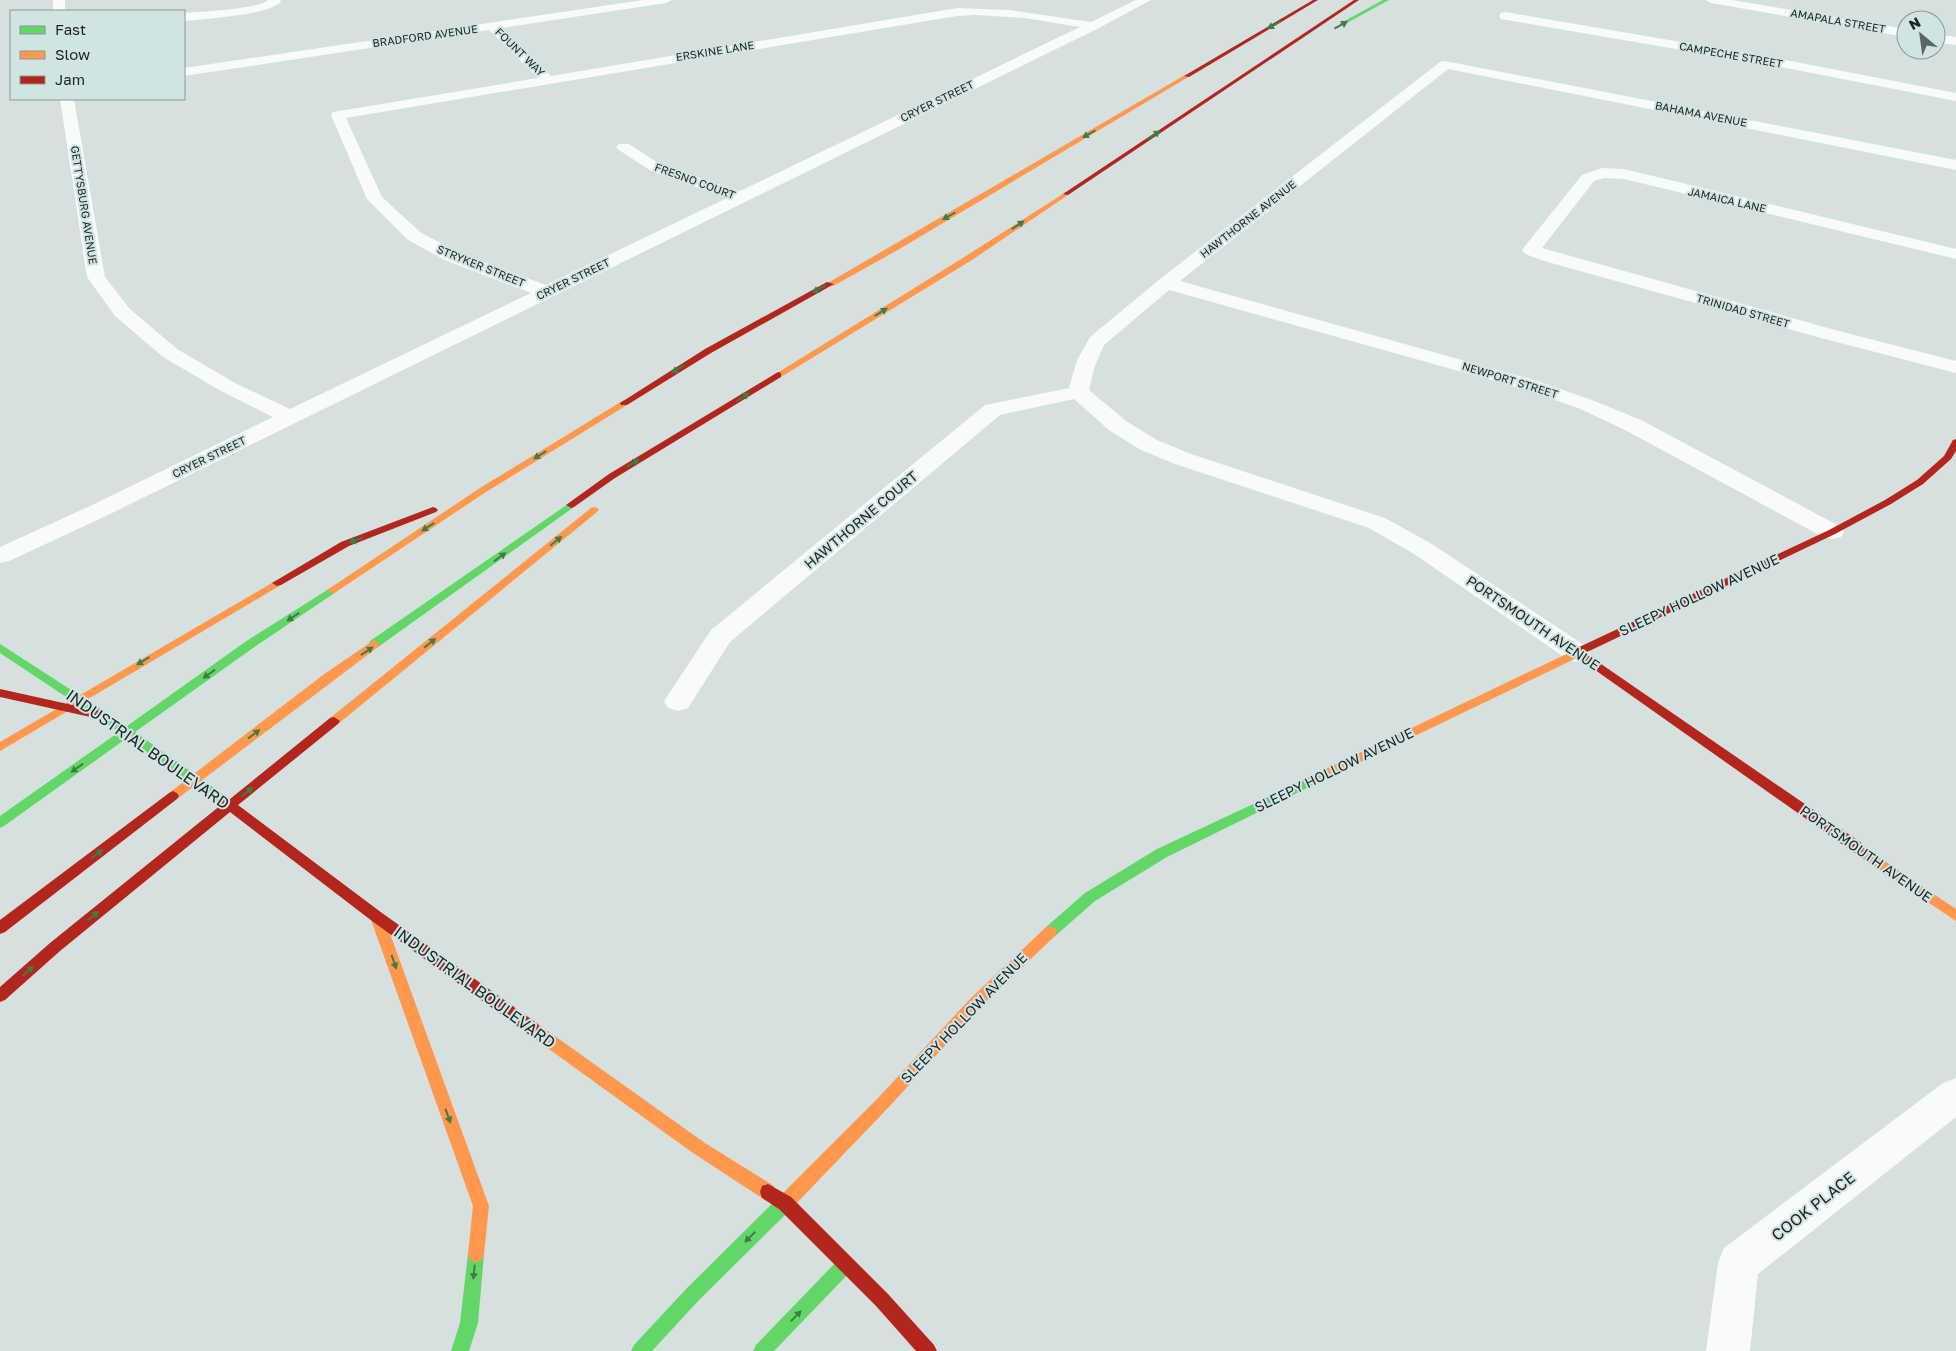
<svg xmlns="http://www.w3.org/2000/svg" width="1956" height="1351" font-family="'Golos Text',sans-serif">
<style>
.lines{fill:none;stroke-linecap:round;stroke-linejoin:round}
.street{fill:#f9fafa;fill-rule:evenodd}
.fast{fill:#63d668;fill-rule:evenodd}
.slow{fill:#ff974d;fill-rule:evenodd}
.jam{fill:#b3261e;fill-rule:evenodd}
.oneway{fill:#407d46}
.labels{text-anchor:middle;stroke-width:4;stroke-linejoin:round;paint-order:stroke}
.far-street-label{font-size:11px;fill:#1d2424;stroke:#d0e4e3}
.street-label{font-size:14px;fill:#1d2424;stroke:#d0e4e3}
.near-street-label{font-size:16px;fill:#1d2424;stroke:#d0e4e3}
</style>
<rect width="100%" height="100%" fill="#d5e0df"/>
<g class="lines">
<g class="street">
<rect x="53" y="0" width="12" height="11"/>
<path d="M268 0H280L281 2C269 15 203 19 184 21V13C200 12 259 9 268 0Z"/>
<path d="M643 0H672L666 3 501 28 551 76 957 8 1009 10 1091 22 1136 0H1151L1097 29 106 516 9 561 0 563V547L90 506 273 417 221 391 163 357 115 316 87 277 60 99H74L105 277 129 308 177 349 235 383 290 409 531 293 445 260 408 240 367 199 331 115 333 112 538 78 489 30 184 76V68ZM975 15 1025 18 1080 27 740 191 661 165 629 144H619L616 147 619 150 651 171 727 198 546 285 457 252 420 232 382 197 346 118 957 16Z"/>
<polygon points="1705,0 1732,0 1906,29 1906,37 1711,3"/>
<polygon points="1505,12 1775,58 1956,93 1956,101 1775,66 1501,19 1499,16 1501,13"/>
<polygon points="1936,34 1956,37 1956,45 1936,42"/>
<polygon points="1445,61 1956,160 1956,170 1448,69 1180,281 1537,381 1592,400 1641,420 1841,527 1844,532 1841,537 1832,539 1823,537 1625,430 1578,408 1523,389 1169,290 1104,345 1095,366 1089,390 1126,421 1157,440 1191,454 1385,518 1432,544 1587,647 1590,653 1587,659 1577,662 1567,659 1414,554 1369,528 1175,464 1141,450 1110,431 1074,399 1000,415 730,642 688,708 678,711 668,708 664,701 711,630 985,405 1069,388 1077,360 1090,337 1160,279 1440,62"/>
<polygon points="1602,168 1624,169 1956,249 1956,259 1624,179 1604,178 1594,181 1542,248 1835,330 1956,361 1956,373 1821,338 1544,261 1525,254 1522,250 1525,246 1582,175"/>
<polygon points="1956,1078 1956,1117 1758,1274 1750,1351 1706,1351 1718,1263 1724,1248 1943,1083"/>
</g>
<g class="fast">
<polygon points="1383,0 1389,0 1343,25 1339,24"/>
<polygon points="571,502 576,505 574,507 378,647 370,647 369,644 370,641"/>
<polygon points="332,587 336,588 337,590 336,592 253,648 135,732 224,795 226,798 224,801 216,801 127,738 4,826 0,828 0,816 119,732 0,653 0,644 127,726 245,642"/>
<polygon points="1313,776 1317,777 1319,780 1317,783 1167,857 1095,901 1055,936 1050,938 1045,936 1043,932 1045,928 1085,893 1157,849"/>
<polygon points="785,1195 791,1197 793,1203 791,1209 699,1300 652,1351 631,1351 634,1345 687,1288 779,1197"/>
<polygon points="476,1246 482,1248 484,1254 478,1323 469,1351 451,1351 460,1323 468,1254 470,1248"/>
<polygon points="846,1256 852,1258 854,1264 852,1270 774,1351 753,1351 756,1345 840,1258"/>
</g>
<g class="slow">
<polygon points="1185,75 1190,76 896,251 833,286 826,284"/>
<polygon points="1066,192 1068,193 1068,195 972,260 781,377 775,377 774,375 966,256"/>
<polygon points="624,400 628,403 627,405 486,492 336,592 332,593 327,590 480,488"/>
<polygon points="594,507 597,508 599,510 597,512 338,724 330,724 328,721 330,718 591,508"/>
<polygon points="277,580 282,583 281,585 0,751 0,742"/>
<polygon points="374,640 379,644 378,647 177,799 169,799 167,796 169,793 323,675"/>
<polygon points="1581,647 1585,648 1587,651 1585,654 1317,783 1309,783 1307,780 1309,777"/>
<polygon points="1858,843 1956,909 1956,921 1853,852 1852,848 1853,844"/>
<polygon points="377,912 382,913 384,917 489,1206 484,1254 482,1260 476,1262 470,1260 468,1254 473,1206 370,917 372,913"/>
<polygon points="1050,926 1055,928 1057,932 1055,936 980,1007 888,1108 791,1209 785,1211 779,1209 777,1203 779,1197 878,1098 970,999 1045,928"/>
<polygon points="533,1023 538,1024 705,1143 774,1186 776,1192 774,1198 768,1200 762,1198 693,1153 528,1034 526,1029 528,1024"/>
</g>
<g class="jam">
<polygon points="1313,0 1318,0 1189,77 1184,76"/>
<polygon points="1354,0 1359,0 1068,195 1063,194"/>
<polygon points="827,282 834,284 711,353 627,405 621,405 620,403 705,349"/>
<polygon points="778,372 781,373 781,377 615,478 574,507 571,508 566,505 609,474"/>
<polygon points="1956,439 1956,451 1951,459 1923,484 1891,504 1835,534 1585,653 1863,844 1864,848 1863,852 1858,853 1853,852 1571,653 1577,648 1829,530 1885,500 1917,480 1944,456 1953,440"/>
<polygon points="433,507 436,508 438,510 436,512 349,546 281,585 277,586 272,583 341,542"/>
<polygon points="0,689 104,712 110,716 104,720 0,697"/>
<polygon points="334,717 340,721 338,724 238,805 382,913 538,1024 540,1029 538,1034 533,1035 528,1034 372,921 230,812 60,951 5,1000 0,1002 0,987 50,943 221,805 214,798 216,795 220,793 230,799 330,718"/>
<polygon points="173,791 177,793 179,796 177,799 5,932 0,934 0,920 169,793"/>
<polygon points="768,1184 791,1197 888,1294 934,1345 937,1351 916,1351 876,1306 779,1209 762,1198 760,1192 762,1186"/>
</g>
</g>
<defs><path id="oneway-solid" d="M-6-.8H1V-3.2L6.5 0L1 3.2V.8H-6Z" transform="scale(1.25)"/></defs>
<g class="oneway">
<use href="#oneway-solid" transform="translate(1274 25) rotate(150)"/>
<use href="#oneway-solid" transform="translate(1341 25) rotate(-29)"/>
<use href="#oneway-solid" transform="translate(1089 134) rotate(150)"/>
<use href="#oneway-solid" transform="translate(1154 135) rotate(-34)"/>
<use href="#oneway-solid" transform="translate(949 216) rotate(150)"/>
<use href="#oneway-solid" transform="translate(1018 225) rotate(-34)"/>
<use href="#oneway-solid" transform="translate(819 289) rotate(151)"/>
<use href="#oneway-solid" transform="translate(881 312) rotate(-32)"/>
<use href="#oneway-solid" transform="translate(678 369) rotate(148)"/>
<use href="#oneway-solid" transform="translate(743 397) rotate(-32)"/>
<use href="#oneway-solid" transform="translate(540 455) rotate(148)"/>
<use href="#oneway-solid" transform="translate(633 463) rotate(-31)"/>
<use href="#oneway-solid" transform="translate(428 527) rotate(147)"/>
<use href="#oneway-solid" transform="translate(356 540) rotate(159)"/>
<use href="#oneway-solid" transform="translate(556 541) rotate(-39)"/>
<use href="#oneway-solid" transform="translate(500 557) rotate(-36)"/>
<use href="#oneway-solid" transform="translate(293 617) rotate(147)"/>
<use href="#oneway-solid" transform="translate(430 643) rotate(-39)"/>
<use href="#oneway-solid" transform="translate(367 651) rotate(-34)"/>
<use href="#oneway-solid" transform="translate(143 661) rotate(149)"/>
<use href="#oneway-solid" transform="translate(209 674) rotate(144)"/>
<use href="#oneway-solid" transform="translate(254 734) rotate(-37)"/>
<use href="#oneway-solid" transform="translate(77 768) rotate(144)"/>
<use href="#oneway-solid" transform="translate(247 792) rotate(-39)"/>
<use href="#oneway-solid" transform="translate(97 854) rotate(-37)"/>
<use href="#oneway-solid" transform="translate(93 916) rotate(-39)"/>
<use href="#oneway-solid" transform="translate(394 962) rotate(70)"/>
<use href="#oneway-solid" transform="translate(28 971) rotate(-42)"/>
<use href="#oneway-solid" transform="translate(448 1116) rotate(70)"/>
<use href="#oneway-solid" transform="translate(750 1237) rotate(135)"/>
<use href="#oneway-solid" transform="translate(474 1272) rotate(96)"/>
<use href="#oneway-solid" transform="translate(796 1316) rotate(-46)"/>
</g>
<g class="labels">
<g class="far-street-label">
<text transform="translate(1838 21) rotate(10)" y="4">AMAPALA STREET</text>
<text transform="translate(425 36) rotate(-8)" y="4">BRADFORD AVENUE</text>
<text transform="translate(715 51) rotate(-9)" y="4">ERSKINE LANE</text>
<text transform="translate(520 52) rotate(44)" y="4">FOUNT WAY</text>
<text transform="translate(1731 55) rotate(10)" y="4">CAMPECHE STREET</text>
<text transform="translate(937 101) rotate(-26)" y="4">CRYER STREET</text>
<text transform="translate(1701 114) rotate(11)" y="4">BAHAMA AVENUE</text>
<text transform="translate(695 181) rotate(20)" y="4">FRESNO COURT</text>
<text transform="translate(1727 200) rotate(13)" y="4">JAMAICA LANE</text>
<text transform="translate(84 205) rotate(81)" y="4">GETTYSBURG AVENUE</text>
<text transform="translate(1248 219) rotate(-38)" y="4">HAWTHORNE AVENUE</text>
<text transform="translate(481 266) rotate(22)" y="4">STRYKER STREET</text>
<text transform="translate(573 279) rotate(-26)" y="4">CRYER STREET</text>
<text transform="translate(1743 311) rotate(16)" y="4">TRINIDAD STREET</text>
<text transform="translate(1510 380) rotate(17)" y="4">NEWPORT STREET</text>
<text transform="translate(209 457) rotate(-26)" y="4">CRYER STREET</text>
</g>
<g class="street-label">
<text transform="translate(861 520) rotate(-40)" y="5">HAWTHORNE COURT</text>
<text transform="translate(1699 595) rotate(-25)" y="5">SLEEPY HOLLOW AVENUE</text>
<text transform="translate(1533 623) rotate(34)" y="5">PORTSMOUTH AVENUE</text>
<text transform="translate(1334 770) rotate(-26)" y="5">SLEEPY HOLLOW AVENUE</text>
<text transform="translate(1866 854) rotate(35)" y="5">PORTSMOUTH AVENUE</text>
<text transform="translate(964 1018) rotate(-46)" y="5">SLEEPY HOLLOW AVENUE</text>
</g>
<g class="near-street-label">
<text transform="translate(148 749) rotate(35)" y="6">INDUSTRIAL BOULEVARD</text>
<text transform="translate(475 987) rotate(36)" y="6">INDUSTRIAL BOULEVARD</text>
<text transform="translate(1813 1206) rotate(-38)" y="6">COOK PLACE</text>
</g>
</g>
<rect x="10" y="10" width="175" height="90" fill="#d0e4e3" stroke="#889797"/>
<rect x="20" y="26" width="25" height="8" fill="#63d668" stroke="#889797"/>
<text x="55" y="35" font-size="15" fill="#1d2424">Fast</text>
<rect x="20" y="51" width="25" height="8" fill="#ff974d" stroke="#889797"/>
<text x="55" y="60" font-size="15" fill="#1d2424">Slow</text>
<rect x="20" y="76" width="25" height="8" fill="#b3261e" stroke="#889797"/>
<text x="55" y="85" font-size="15" fill="#1d2424">Jam</text>
<g transform="translate(1921 35) rotate(331)"><circle r="24" fill="#d0e4e3" stroke="#889797"/>
<path d="M0-4L9 19L0 12L-9 19Z" fill="#5d6665"/>
<text y="-8" font-size="14" font-weight="bold" text-anchor="middle" fill="#1d2424">N</text>
</g>
</svg>
